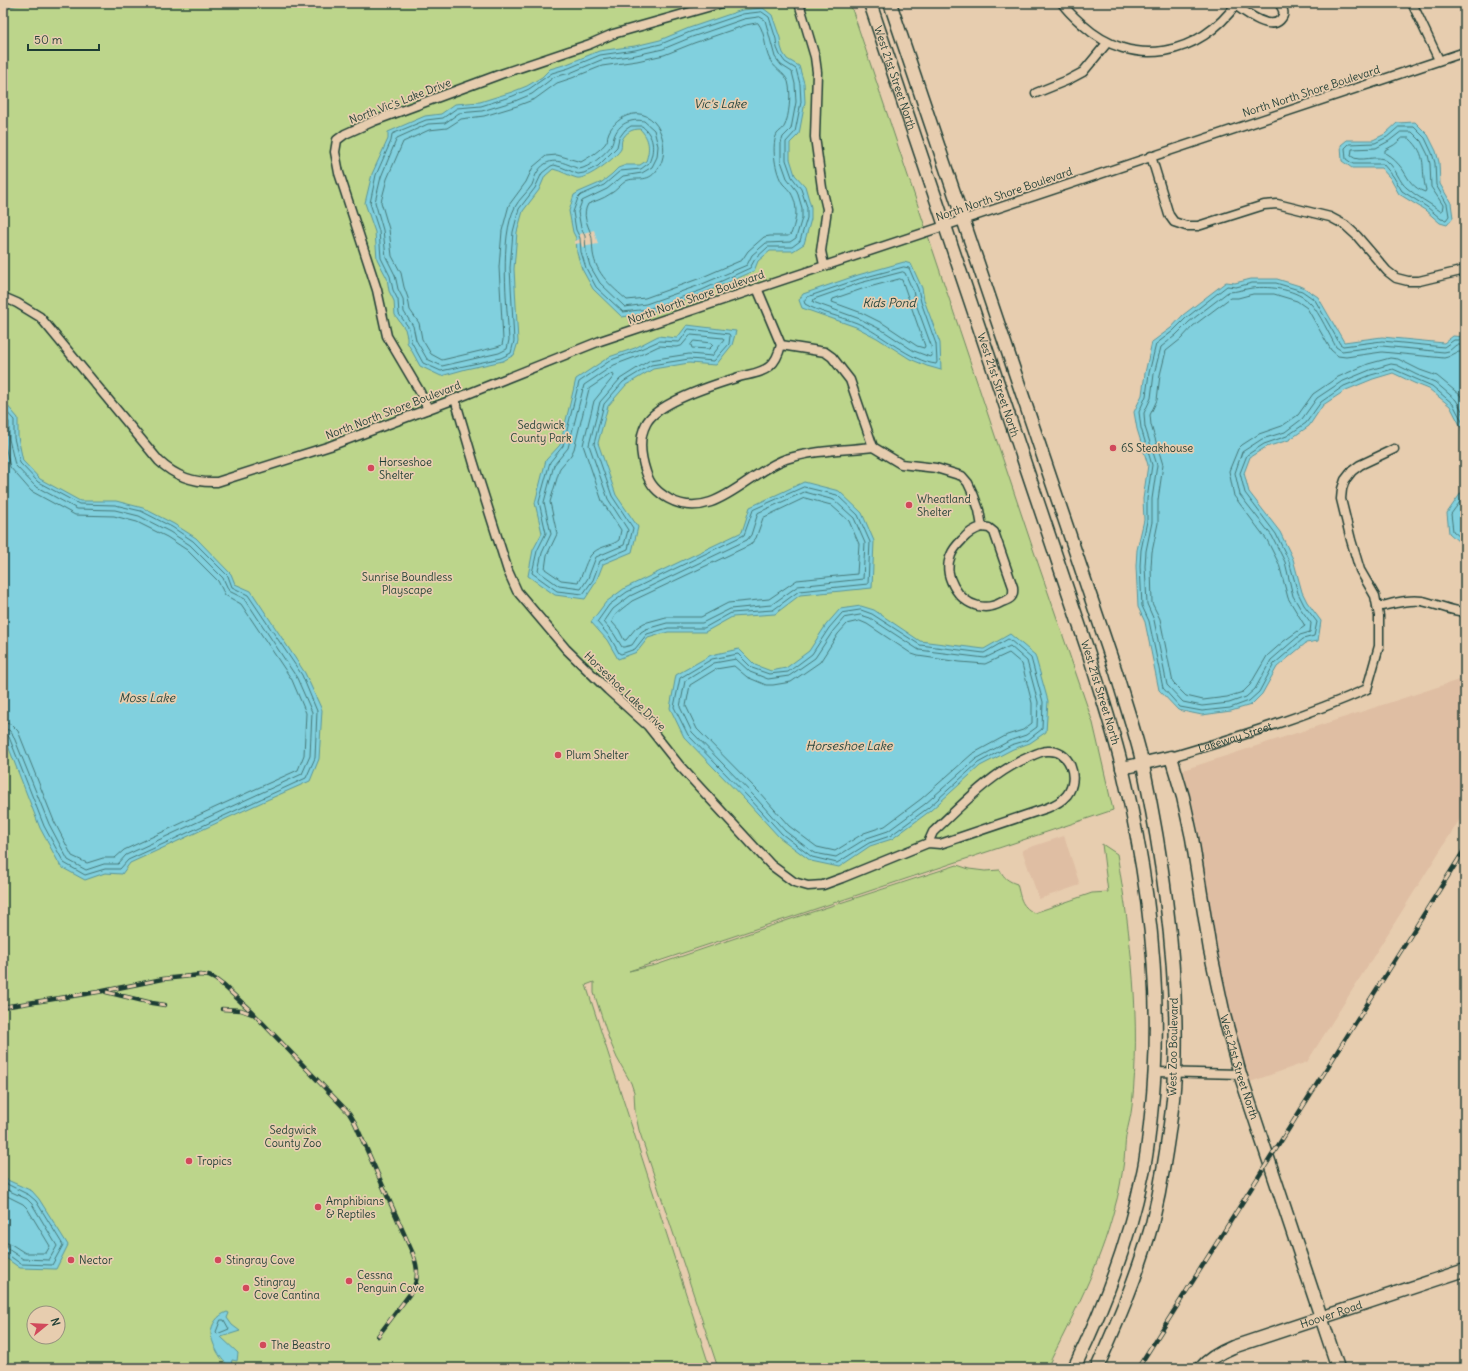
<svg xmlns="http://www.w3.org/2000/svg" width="1468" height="1371" font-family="Delius,sans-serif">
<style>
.built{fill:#dfbea3}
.green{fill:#bcd58b;stroke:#6e8960;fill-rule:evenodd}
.water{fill:#81d0de;stroke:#5a959a}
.pier{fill:#e7cdaf}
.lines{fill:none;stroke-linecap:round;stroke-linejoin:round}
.shore{stroke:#467878;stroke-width:1}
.stream{stroke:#5a959a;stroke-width:3}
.street-casing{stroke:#1f3d34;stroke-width:11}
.secondary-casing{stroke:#1f3d34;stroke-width:15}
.street{stroke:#e7cdaf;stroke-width:8}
.secondary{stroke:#e7cdaf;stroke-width:12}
.rail-casing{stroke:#1f3d34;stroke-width:4.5}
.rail{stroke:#e7cdaf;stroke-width:3;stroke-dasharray:9;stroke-linecap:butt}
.poi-dot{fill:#d1495b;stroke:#e7cdaf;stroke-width:1.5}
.labels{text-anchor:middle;stroke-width:3.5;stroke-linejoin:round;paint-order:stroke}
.street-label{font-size:11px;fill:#1f3d34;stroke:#e7cdaf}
.park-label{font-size:11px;fill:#274538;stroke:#e7cdaf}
.poi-label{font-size:11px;fill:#1f3d34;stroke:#e7cdaf;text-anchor:start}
.water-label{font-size:12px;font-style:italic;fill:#24443c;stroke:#e7cdaf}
</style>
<rect width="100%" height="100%" fill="#e7cdaf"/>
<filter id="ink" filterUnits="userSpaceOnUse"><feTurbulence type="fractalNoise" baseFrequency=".025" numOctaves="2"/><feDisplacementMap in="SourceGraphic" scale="8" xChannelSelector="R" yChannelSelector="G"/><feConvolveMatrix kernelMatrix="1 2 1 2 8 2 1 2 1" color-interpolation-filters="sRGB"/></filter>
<g filter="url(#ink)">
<g class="built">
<polygon points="1465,678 1465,811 1307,1062 1250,1082 1234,1028 1219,966 1210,917 1199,836 1193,806 1183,770"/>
<polygon points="1064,836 1080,885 1039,899 1022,850"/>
</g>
<path class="green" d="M3 3H850L1031 543 1093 723 1113 810 629 971 656 965 800 916 957 865 969 869 985 871 1000 870C1004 878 1008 881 1017 884 1021 898 1020 905 1034 913L1092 893 1108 892 1102 844 1117 854C1131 936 1141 1022 1132 1106 1131 1116 1128 1126 1126 1136 1125 1143 1125 1152 1124 1160 1122 1176 1119 1194 1114 1210 1100 1265 1072 1317 1047 1368H718L639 1130 635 1112 634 1092 631 1083 617 1058 609 1039 594 993V982L586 985 710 1368H3ZM34 1313H58V1337H34Z"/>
<g class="water">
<path d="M763 8 772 15 780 38 781 47 783 53 787 59 799 66 804 83 805 102 799 134 790 143V159L795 175 805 186 811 207V219L804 244 793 251H770L758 261 754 271 704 293 648 313 622 317 593 289 582 269 577 253 576 238 573 232 569 211 574 195 579 192 602 182 612 174 618 168 626 165H640L646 161C650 149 650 139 640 129 632 129 626 132 622 140 621 142 622 146 621 149 617 157 587 180 577 178 569 176 562 171 553 169L545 176 539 190 523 211 517 232 514 269 518 342 514 355 503 361 466 369 441 376 420 366 407 342V337L405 329 395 315 394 301 389 291 387 278 377 259 375 232 365 203 372 174 388 139V132L425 116 441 114 455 104 480 102 512 92 527 86 542 77 550 69 567 64 599 51 635 46 660 40 689 28 742 10Z"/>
<polygon points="1415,122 1428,135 1436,151 1439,162 1440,184 1451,203 1453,218 1447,225 1440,223 1425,210 1399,194 1390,178 1381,168 1352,168 1342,161 1341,145 1347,140 1373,140 1385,134 1397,123"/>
<polygon points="904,262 911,264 922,288 924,300 940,343 941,370 927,366 910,359 877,338 856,327 802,308 799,300 803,294 858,275"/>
<polygon points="1251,279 1277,279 1303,287 1318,297 1344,342 1382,337 1444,343 1453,336 1465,337 1465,451 1461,427 1450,406 1429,389 1414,383 1393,373 1373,379 1346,390 1323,405 1309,426 1289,440 1266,447 1250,457 1244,473 1249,492 1280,532 1293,559 1302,592 1307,602 1321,621 1318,641 1306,643 1277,667 1262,694 1251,705 1231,711 1202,715 1178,710 1159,690 1145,622 1138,607 1136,566 1137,550 1144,520 1143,499 1148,465 1137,429 1134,412 1142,395 1145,373 1152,342 1171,328 1183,315 1226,282 1235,283"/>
<polygon points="687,325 736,331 732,345 716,365 689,363 653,369 626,385 608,406 598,443 616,495 638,527 632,552 603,564 596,582 585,599 555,595 528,576 533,550 542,533 535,503 546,460 560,445 576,379 609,357 635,348 658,336 677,338"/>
<path d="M3 403 6 404 18 418V437L23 461 40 479 80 501H116L143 508 174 524 196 538 231 574 235 584 251 591 305 673 322 710 319 759 310 781C249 807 190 836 130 863L122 874 105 873 85 880 61 867 40 828 3 733Z"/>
<polygon points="804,482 839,491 862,513 874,541 872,588 800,595 775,614 732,617 705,632 668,632 648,638 637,652 618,659 607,640 591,622 606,602 625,588 742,532 750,507"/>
<polygon points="1465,487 1465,542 1459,542 1449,533 1447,513"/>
<polygon points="861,606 874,610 920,641 984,649 1010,634 1035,655 1048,701 1046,732 1030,743 1013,749 980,766 930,811 892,839 870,846 839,867 811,861 779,837 748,803 684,737 670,708 676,675 711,655 739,649 755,665 771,671 786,668 809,651 826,625 840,609"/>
<polygon points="3,1178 32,1191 39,1199 68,1245 56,1269 20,1268 3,1256"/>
<path d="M227 1312 229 1313 227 1318 232 1325 240 1331 221 1337 238 1353 237 1361 232 1360 231 1365 234 1366 233 1367C222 1365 212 1344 211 1334 211 1324 218 1315 227 1312Z"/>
</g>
<polygon class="pier" points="594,230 598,244 582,247 581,243 575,244 575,241 580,239 580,234"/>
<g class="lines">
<g class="shore">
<path d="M762 12 769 17 776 39 777 48 780 55 785 62 796 69 800 84 801 102 795 132 786 142V160L792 177 801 189 807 207V218L800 241 792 247H768L755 259 750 268 702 290 648 309 623 312 596 287 586 268 581 252 580 238 576 230 573 212 578 198 581 195 604 185 620 171 641 169 649 163C655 149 654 136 642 126H631L625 130 619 138 617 147 598 166 584 173 578 174 561 167 554 165 551 166 542 173 535 188 519 209 513 232 510 268 514 341 511 353 501 358 441 371 423 363 411 341 409 328 399 314 398 300 393 290 390 276 381 258 379 231 370 203 376 175 391 141 392 134 426 120 443 118 457 108 481 106 513 96 529 89 552 73 569 68 600 55 635 50 661 44 690 32 743 14Z"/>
<path d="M760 17 765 20 775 57 781 65 792 72 795 84 796 102 791 129 783 137 781 143V161L787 178 797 191 802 208V218L796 238 790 242 766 243 752 255 747 265 700 285 646 304 625 307 600 283 590 266 586 252 585 236 581 228 578 212 582 201 584 200 607 189 623 176 642 173 652 167 657 157 658 146 654 130 644 121C631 118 618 124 614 137 613 140 613 143 611 146 605 154 589 168 579 169 564 163 550 154 538 171 535 175 534 180 532 185 527 193 519 199 515 207 499 238 507 305 509 340L507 349 499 353 442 366 427 359 416 340 413 326 404 312 403 299 398 289 395 275 386 257 383 230 375 202 381 177 397 138 428 124 445 123 459 113 482 111 515 101 532 94 554 77 570 73 601 60 636 55 663 49 692 37 744 19Z"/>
<path d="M758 23C766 33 764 49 770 60 776 71 788 74 789 86 791 96 789 116 785 125 784 129 779 131 777 134 773 141 774 154 775 161 776 168 779 179 783 184 786 187 789 190 791 193 799 207 796 221 791 234L788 236H770L764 237 748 251 742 260 698 279 645 298 627 300C612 287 596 274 593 253 592 246 593 240 591 234 587 223 582 215 588 204 595 201 603 199 610 194 616 191 621 184 626 181 636 176 647 184 657 170 674 149 657 103 626 116 619 119 610 127 608 135 607 137 608 139 607 141 603 149 588 158 581 162L557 155 546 156 533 167 526 182 509 205 502 231 499 267 503 340 502 345 497 347 442 360 431 354 422 339 419 323 410 310 408 298 404 287 401 273 392 256 389 229 381 202 387 179 403 142 429 130 447 128 461 119 484 116 517 106 535 99 557 83 572 78 602 66 637 61 664 55 694 43 746 25Z"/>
<polygon points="1399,127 1414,127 1425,138 1432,153 1435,163 1436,185 1447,204 1449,216 1446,220 1441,219 1427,207 1402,191 1393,176 1383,164 1353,164 1346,159 1345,148 1349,144 1375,143 1387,137"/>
<path d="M1401 132H1412L1421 141 1428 155 1430 164 1431 187 1443 205 1442 211H1440C1430 203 1417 197 1407 188 1399 182 1396 168 1387 161 1377 153 1360 164 1351 156L1352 149 1376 148 1389 141Z"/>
<path d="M1403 138H1409C1429 156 1420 168 1426 190L1425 192C1413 188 1409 180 1403 170 1398 163 1392 157 1385 153V150L1394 145Z"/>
<path d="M904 267 909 268 918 289 921 302 936 344 937 362 936 364C910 361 882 334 857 323 842 317 818 312 805 304L804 301 807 297 859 279Z"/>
<polygon points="903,272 905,273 913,291 916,304 931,345 932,356 930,357 914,351 882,330 860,319 813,302 814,299 860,283"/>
<polygon points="900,279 902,280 925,346 924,348 917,346 884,324 862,313 832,302 833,299 862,289"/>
<polygon points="689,329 729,334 730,336 729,344 714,361 689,359 651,365 623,382 604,404 594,444 612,496 633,528 628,549 600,561 593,580 583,594 557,591 532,573 537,551 546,533 539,502 550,462 563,446 579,382 611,360 636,351 659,341 679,342"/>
<polygon points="691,335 723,338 724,340 712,356 689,354 650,360 620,379 600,402 589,445 608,499 628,530 624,545 596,557 588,578 581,589 559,586 538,571 542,553 551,534 544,502 554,465 568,448 584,385 614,365 638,356 659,346 676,347 681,346"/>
<polyline points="1465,340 1454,340 1444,347 1382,341 1343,346 1340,344 1315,300 1302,291 1276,283 1252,283 1236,287 1227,286 1186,318 1173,331 1156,344 1149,373 1146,396 1139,412 1141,428 1152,465 1147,499 1147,521 1141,550 1140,566 1142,606 1149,621 1163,688 1180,707 1202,711 1230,708 1249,701 1259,692 1274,664 1303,639 1314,636 1317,622 1304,605 1298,593 1289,561 1276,534 1245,493 1240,473 1247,455 1264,444 1287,436 1306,423 1321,402 1344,386 1371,375 1393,369 1432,386 1453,404 1465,427"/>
<polygon points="694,341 711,343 713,345 709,349 692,348 691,345"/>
<path d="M1465 345H1456L1449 351 1444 352 1382 346 1342 351 1336 347C1330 336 1319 312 1311 304 1297 289 1271 286 1252 288 1244 289 1237 292 1228 292L1189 322 1176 335 1161 347 1154 374 1151 398 1144 413 1145 427 1157 465 1152 499V522L1146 551 1145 566 1147 604 1154 620 1167 685 1183 702 1202 706 1229 703 1246 697 1255 689 1271 660 1300 635 1310 632 1311 623 1300 608 1293 596 1285 562 1272 536 1240 495 1235 473 1242 452 1262 439 1285 432 1302 419 1317 398 1341 382 1370 370 1391 364 1397 365 1417 375 1435 382 1456 400 1465 416"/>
<path d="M1465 352C1453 351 1454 356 1444 358L1382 352 1346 357 1338 356 1331 350 1307 308 1297 301 1274 294H1253L1238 298H1230L1193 326 1181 339 1166 351 1160 375 1157 400 1150 415 1151 425 1163 465 1158 500V523L1152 552 1151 567 1152 603 1160 619 1173 683 1186 696 1203 700 1227 697 1243 692 1250 685 1267 656 1284 641 1305 626 1288 598 1279 564 1267 540 1234 496 1229 471 1238 449 1242 445 1259 434 1282 426 1298 415 1313 394 1338 377 1368 364 1390 358 1398 359 1420 370 1437 376 1460 395 1465 403"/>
<path d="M613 373 614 376 594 401 583 445 602 501 621 530 619 540C612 546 601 546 594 552 585 559 584 574 578 582L561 580 545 569 547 555 557 534 550 502 560 468 571 455 574 449 589 389Z"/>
<path d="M3 408 14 420V438L20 463 38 482 79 504 115 505 141 511 172 527 193 541 228 576 232 587 248 595 302 675 317 711 315 758 306 778C247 805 188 833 128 860L120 869H105L85 875 64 863 44 826 9 737 6 734H3"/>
<path d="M3 415 9 422V439L15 465 35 486 77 509 115 510 139 516 170 532 190 545 223 578 229 591 245 599 297 678 312 712 310 756 302 774C243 801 185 828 126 855L118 864H104L86 870 68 860 49 824 13 735 9 730 3 729"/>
<path d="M3 437 10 467 31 491 75 515 114 516 137 522 167 537 187 550 218 581 225 595 241 604 292 680 306 713 304 755 298 770C239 796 182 823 124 850L115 858H103L87 863 72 856 54 821 18 731 11 724 3 723"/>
<polygon points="804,487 837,495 858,515 870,542 868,584 799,591 773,610 731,613 704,628 668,628 647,634 635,649 621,654 619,653 610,637 597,622 609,605 627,592 744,535 753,510"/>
<polygon points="805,492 834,500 854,518 865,543 863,579 798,586 771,605 730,609 702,623 667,623 646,629 641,632 632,645 624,647 622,647 614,634 604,622 613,609 630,596 747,540 751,535 758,513"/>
<polyline points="1465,495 1451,514 1453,531 1460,537 1465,538"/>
<path d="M805 498 831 505 849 521 859 544 857 574 797 580 769 599 728 603 701 617H666L644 623 636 628 626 640H624L619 630 612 622C614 613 625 607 632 601L750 545 756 538 763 518Z"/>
<polygon points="861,610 872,614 920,645 984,653 1008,639 1010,640 1031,658 1043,702 1042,729 1028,740 1011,745 978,763 928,808 890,836 869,843 837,863 812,857 782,834 751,800 688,735 674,707 680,678 712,659 738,654 752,668 769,674 788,672 812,654 829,628 842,613"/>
<polygon points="861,615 870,618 919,650 985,658 1010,646 1027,661 1038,702 1037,727 1026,735 1009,741 976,759 925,804 888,831 867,838 836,857 814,853 785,831 755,797 692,732 680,707 685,681 714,663 736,659 750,672 768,679 789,676 815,658 833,631 844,618"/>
<polygon points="860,621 867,624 912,654 918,656 960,662 985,664 1009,653 1022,664 1032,703 1032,723 1023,730 1007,735 972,754 921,799 885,826 864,833 835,851 817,847 789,826 759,792 697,729 686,706 690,685 716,669 734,666 747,677 766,685 773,685 791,682 820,662 838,634 847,624"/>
<polyline points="3,1182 29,1195 36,1201 63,1245 52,1265 21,1264 7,1254 3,1254"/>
<polyline points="3,1188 27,1199 32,1204 57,1246 49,1260 23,1259 8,1249 3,1248"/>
<polyline points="3,1194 23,1204 27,1208 50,1246 46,1253 25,1253 11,1244 3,1242"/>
<polygon points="221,1320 224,1320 229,1329 217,1334 216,1333"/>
</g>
<polyline class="stream" points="3,7 23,3"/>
<defs>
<g id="street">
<polyline points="799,3 815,57 817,72 815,137 822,188 827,209 821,251 824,265"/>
<path d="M1062 3C1068 12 1075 18 1083 25 1132 70 1200 56 1237 3"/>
<polyline points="1412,3 1439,60"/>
<path d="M1235 5C1245 12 1269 31 1280 20 1286 14 1283 9 1279 3"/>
<polyline points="1036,93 1068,80 1083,72 1107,43"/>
<polyline points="1151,156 1169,215 1174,222 1186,226 1198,226 1264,205 1277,204 1330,217 1345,225 1357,236 1387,271 1396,278 1408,281 1419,281 1465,270"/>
<polyline points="757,288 781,345 825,352 832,357 850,380 873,447 901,464 936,468 962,476 968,483 974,496 979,510 982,527"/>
<path d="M3 297 17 303 40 317 159 461C176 477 194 483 217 482L330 446 455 399 600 341 1465 52"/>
<path d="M781 345C779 353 776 361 770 366 761 374 747 374 736 378 713 385 656 403 646 424 638 439 641 457 646 472 650 485 657 492 669 499 713 523 748 472 786 459 814 450 845 450 873 447"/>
<path d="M455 399 474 464 508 571 517 591 566 649 608 690 648 726 679 765 771 865 794 882 808 886 823 885 842 878 928 843 940 844 1047 808C1055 805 1062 801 1067 795 1080 778 1070 749 1047 751 1041 751 1035 754 1029 757 991 773 963 804 933 832L928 843"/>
<polyline points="428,409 420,392 387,336 377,290 339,173 335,152 337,140 345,134 374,121 501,74 590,44 613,34 722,3"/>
<path d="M982 527 989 528 994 532 1013 587C1014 597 1011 599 1002 602 995 606 986 608 978 606 958 601 942 575 951 555 953 549 958 544 962 540 968 533 974 529 982 527Z"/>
<path d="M1377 607C1392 604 1407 599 1422 601 1437 604 1450 611 1465 612"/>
<path id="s1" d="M1171 757C1237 737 1304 717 1367 689L1379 646V616L1375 596 1360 570 1351 540 1341 499 1342 489 1345 480 1352 471 1360 465 1394 449"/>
<polyline points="1155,1072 1240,1074"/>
</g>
<g id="secondary">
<path id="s2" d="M870 3 1089 654C1100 692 1113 729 1122 767 1149 879 1164 1001 1151 1115 1149 1136 1147 1157 1142 1177 1128 1244 1104 1307 1074 1368"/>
<path d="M890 3 1116 672C1125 703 1136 734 1143 765 1164 865 1179 969 1175 1071 1174 1102 1169 1134 1164 1164 1161 1184 1157 1204 1152 1224 1138 1274 1118 1321 1097 1368"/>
<path id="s3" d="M1122 768 1171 757 1183 797 1192 838 1210 950 1224 1015 1240 1074 1338 1368"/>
<path id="s4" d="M1201 1368C1209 1358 1221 1352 1233 1347L1465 1270"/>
</g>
</defs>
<use href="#street" class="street-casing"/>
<use href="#secondary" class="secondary-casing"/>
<use href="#street" class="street"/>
<use href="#secondary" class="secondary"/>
<defs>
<g id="rail">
<polyline points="106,992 152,1003 165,1005"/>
<path d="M3 1007 98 992 163 979 200 975 209 976 215 979 223 985 252 1012 349 1113 355 1123 413 1254C418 1268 419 1278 412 1291L378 1336"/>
<polyline points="222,1009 241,1010 252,1014"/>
<polyline points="1138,1368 1465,849"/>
</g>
</defs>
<use href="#rail" class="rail-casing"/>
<use href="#rail" class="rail"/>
</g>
</g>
<g class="poi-dot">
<circle cx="1113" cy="448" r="4"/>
<circle cx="371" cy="468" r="4"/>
<circle cx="909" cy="505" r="4"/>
<circle cx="558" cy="755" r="4"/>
<circle cx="189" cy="1161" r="4"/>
<circle cx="318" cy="1207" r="4"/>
<circle cx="71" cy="1260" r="4"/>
<circle cx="218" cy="1260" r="4"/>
<circle cx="349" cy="1281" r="4"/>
<circle cx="246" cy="1288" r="4"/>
<circle cx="263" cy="1345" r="4"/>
</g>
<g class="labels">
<g class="street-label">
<text dy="4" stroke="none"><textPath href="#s2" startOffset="79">West 21st Street North</textPath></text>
<text transform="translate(1311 91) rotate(-18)" y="4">North North Shore Boulevard</text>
<text transform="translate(400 101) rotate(-21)" y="4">North Vic's Lake Drive</text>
<text transform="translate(1004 194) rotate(-19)" y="4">North North Shore Boulevard</text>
<text transform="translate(696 297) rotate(-19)" y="4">North North Shore Boulevard</text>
<text dy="4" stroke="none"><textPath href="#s2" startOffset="403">West 21st Street North</textPath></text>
<text transform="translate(393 410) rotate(-21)" y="4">North North Shore Boulevard</text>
<text transform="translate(625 691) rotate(44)" y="4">Horseshoe Lake Drive</text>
<text dy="4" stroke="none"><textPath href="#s2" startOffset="727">West 21st Street North</textPath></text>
<text dy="4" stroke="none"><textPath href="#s1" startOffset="67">Lakeway Street</textPath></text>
<text transform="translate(1173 1047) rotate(-89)" y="4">West Zoo Boulevard</text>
<text dy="4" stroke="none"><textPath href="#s3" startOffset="368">West 21st Street North</textPath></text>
<text dy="4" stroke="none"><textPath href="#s4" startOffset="142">Hoover Road</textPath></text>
</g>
<g class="park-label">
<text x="541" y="429">Sedgwick<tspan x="541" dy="13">County Park</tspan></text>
<text x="407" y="581">Sunrise Boundless<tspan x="407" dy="13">Playscape</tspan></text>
<text x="293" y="1134">Sedgwick<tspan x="293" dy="13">County Zoo</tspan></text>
</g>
<g class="poi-label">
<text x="1121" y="452">6S Steakhouse</text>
<text x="379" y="466">Horseshoe<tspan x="379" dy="13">Shelter</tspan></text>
<text x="917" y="503">Wheatland<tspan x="917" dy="13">Shelter</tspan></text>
<text x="566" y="759">Plum Shelter</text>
<text x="197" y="1165">Tropics</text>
<text x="326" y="1205">Amphibians<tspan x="326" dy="13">&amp; Reptiles</tspan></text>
<text x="79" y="1264">Nector</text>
<text x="226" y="1264">Stingray Cove</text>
<text x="357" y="1279">Cessna<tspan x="357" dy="13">Penguin Cove</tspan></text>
<text x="254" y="1286">Stingray<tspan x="254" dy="13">Cove Cantina</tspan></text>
<text x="271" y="1349">The Beastro</text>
</g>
<g class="water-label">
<text x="720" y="108">Vic's Lake</text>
<text x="889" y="307">Kids Pond</text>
<text x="147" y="702">Moss Lake</text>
<text x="849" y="750">Horseshoe Lake</text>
</g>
</g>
<rect width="1468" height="1371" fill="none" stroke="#e7cdaf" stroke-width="16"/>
<rect x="8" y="8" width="1452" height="1355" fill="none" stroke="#1f3d34" stroke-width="1.5" filter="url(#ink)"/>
<g transform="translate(46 1325) rotate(72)"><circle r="19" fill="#e7cdaf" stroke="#97937e"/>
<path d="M0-3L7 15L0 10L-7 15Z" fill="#d1495b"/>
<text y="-6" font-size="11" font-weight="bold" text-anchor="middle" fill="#1f3d34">N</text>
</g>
<path d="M28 44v6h71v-6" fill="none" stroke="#1f3d34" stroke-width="2"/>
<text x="34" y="44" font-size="12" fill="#1f3d34" stroke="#e7cdaf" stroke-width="3" paint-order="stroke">50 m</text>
</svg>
